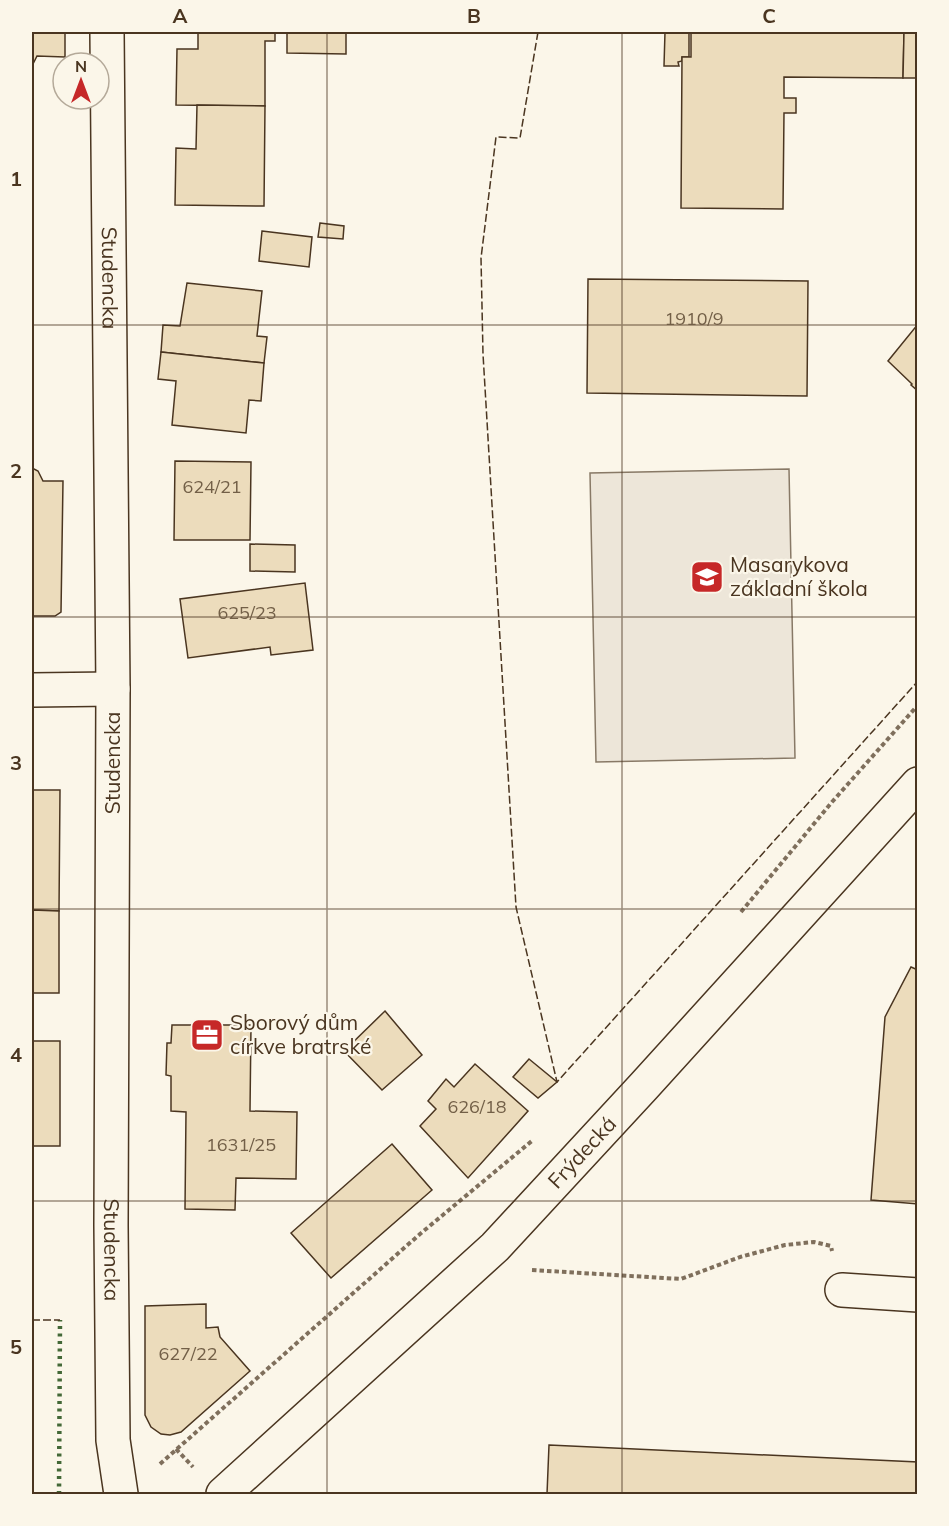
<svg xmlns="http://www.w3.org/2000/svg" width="949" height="1526" font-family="Mulish,sans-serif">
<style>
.green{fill:#ede6d9;stroke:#887966;stroke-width:1.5}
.building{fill:#ecdcbc;stroke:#4a3520;stroke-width:1.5}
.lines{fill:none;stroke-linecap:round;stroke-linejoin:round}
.minor-casing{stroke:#4a3520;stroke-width:36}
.major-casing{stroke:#4a3520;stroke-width:36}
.path{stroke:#7f6f5c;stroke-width:4;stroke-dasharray:4.5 3;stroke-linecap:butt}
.minor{stroke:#fbf6e9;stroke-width:33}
.major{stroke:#fbf6e9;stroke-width:33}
.hedge{stroke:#436837;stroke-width:4.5;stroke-dasharray:3 4.5;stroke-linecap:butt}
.fence{stroke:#4a3520;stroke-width:1.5;stroke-dasharray:8 3;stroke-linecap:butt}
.grid{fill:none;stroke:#4a3520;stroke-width:1.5;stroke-opacity:0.55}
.labels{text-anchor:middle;stroke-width:4.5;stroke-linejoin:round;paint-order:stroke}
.number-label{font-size:18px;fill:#725f47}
.street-label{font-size:21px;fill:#4a3520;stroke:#fbf6e9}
.poi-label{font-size:21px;fill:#4a3520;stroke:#fbf6e9;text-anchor:start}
.neatline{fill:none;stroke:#4a3520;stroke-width:2}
.grid-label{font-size:20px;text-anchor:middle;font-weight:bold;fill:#4a3520}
</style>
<rect width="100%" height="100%" fill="#fbf6e9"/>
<polygon class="green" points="789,469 795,758 596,762 590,473"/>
<g class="building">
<polygon points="32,32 65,32 65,57 37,56 32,66"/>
<polygon points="198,32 275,32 275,41 265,41 265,106 176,105 177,49 198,49"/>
<polygon points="287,32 346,32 346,54 287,53"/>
<polygon points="665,32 689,32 689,57 682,57 682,61 678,62 679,66 664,66"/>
<polygon points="691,32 904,32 903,78 784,77 784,98 796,98 796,113 784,113 783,209 681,208 682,57 691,57"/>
<polygon points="904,32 918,32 918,78 903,78"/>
<polygon points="197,105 265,106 264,206 175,205 176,148 196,149"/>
<polygon points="320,223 344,226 343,239 318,237"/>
<polygon points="262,231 312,237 309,267 259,261"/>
<polygon points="588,279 808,281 807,396 587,393"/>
<polygon points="187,283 262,291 257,336 267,337 264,363 161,352 163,325 180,326"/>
<polygon points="918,324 918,391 911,385 912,384 888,361"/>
<polygon points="161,352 264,363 261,401 249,400 246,433 172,425 176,381 158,379"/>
<polygon points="175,461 251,462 250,540 174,540"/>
<polygon points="32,468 38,471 43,481 63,481 61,612 55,616 32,616"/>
<polygon points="250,544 295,545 295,572 250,571"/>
<polygon points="305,583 313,650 271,655 270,647 188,658 180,599"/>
<polygon points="32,790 60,790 59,911 32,910"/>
<polygon points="32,910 59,911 59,993 32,993"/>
<polygon points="911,967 918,970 918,1204 871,1200 885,1017"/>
<polygon points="385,1011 422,1055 382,1090 344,1051"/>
<polygon points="172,1025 251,1025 250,1111 297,1112 296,1179 236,1178 235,1210 185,1209 186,1112 171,1111 171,1076 166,1075 167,1043 171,1043"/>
<rect x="32" y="1041" width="28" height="105"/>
<polygon points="529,1059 557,1082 538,1098 513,1077"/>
<polygon points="475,1064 528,1111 468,1178 420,1126 436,1109 428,1101 446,1079 454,1087"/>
<polygon points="392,1144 432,1190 331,1278 291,1233"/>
<polygon points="206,1304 206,1328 218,1327 220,1337 250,1371 181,1432 170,1435 161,1434 151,1427 145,1415 145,1306"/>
<polygon points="549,1445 918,1462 918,1494 547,1494"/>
</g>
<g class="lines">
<defs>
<g id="minor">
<path id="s1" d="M107 32 113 689 111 1225 113 1440 121 1494"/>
<polyline points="32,690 113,689"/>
<polyline points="842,1290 918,1295"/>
</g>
<g id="major">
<path id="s2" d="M223 1494 495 1247 644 1086 918 784"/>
</g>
</defs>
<use href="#minor" class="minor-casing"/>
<use href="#major" class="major-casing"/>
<g class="path">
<polyline points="741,912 832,802 918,705"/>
<polyline points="532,1270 681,1279 740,1257 785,1245 814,1242 831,1246 832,1251"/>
<polyline points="176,1449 193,1467"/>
<polyline points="160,1464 420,1234 533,1140"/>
</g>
<use href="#minor" class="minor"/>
<use href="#major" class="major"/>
<polyline class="hedge" points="59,1494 60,1320"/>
<g class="fence">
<polyline points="538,32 520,138 496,137 481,258 483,354 516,907 557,1082 918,681"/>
<polyline points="32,1320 60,1320"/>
</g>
</g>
<path class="grid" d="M327 32V1494M622 32V1494M32 325H918M32 617H918M32 909H918M32 1201H918"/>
<defs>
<symbol id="school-square" viewBox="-11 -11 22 22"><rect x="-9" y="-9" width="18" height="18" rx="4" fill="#c62828" stroke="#fbf6e9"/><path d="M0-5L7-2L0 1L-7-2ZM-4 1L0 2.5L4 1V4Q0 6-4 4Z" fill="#fff"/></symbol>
<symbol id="office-square" viewBox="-11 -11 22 22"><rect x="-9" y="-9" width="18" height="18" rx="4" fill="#c62828" stroke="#fbf6e9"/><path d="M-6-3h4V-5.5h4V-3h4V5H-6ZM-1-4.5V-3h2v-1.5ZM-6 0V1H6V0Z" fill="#fff"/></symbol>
</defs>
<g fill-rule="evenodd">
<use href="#school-square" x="688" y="558" width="38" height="38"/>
<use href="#office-square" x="188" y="1016" width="38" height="38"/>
</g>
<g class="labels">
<g class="number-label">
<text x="694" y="325">1910/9</text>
<text x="212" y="493">624/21</text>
<text x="247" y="619">625/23</text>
<text x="477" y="1113">626/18</text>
<text x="241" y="1151">1631/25</text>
<text x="188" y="1360">627/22</text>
</g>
<g class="street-label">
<text dy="7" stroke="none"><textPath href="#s1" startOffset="246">Studencka</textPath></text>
<text transform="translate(113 763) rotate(-90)" y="7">Studencka</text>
<text dy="7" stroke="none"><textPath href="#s2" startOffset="496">Frýdecká</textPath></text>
<text dy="7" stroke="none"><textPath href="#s1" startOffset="1218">Studencka</textPath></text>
</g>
<g class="poi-label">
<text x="730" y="572">Masarykova<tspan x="730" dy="24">základní škola</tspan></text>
<text x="230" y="1030">Sborový dům<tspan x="230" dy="24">církve bratrské</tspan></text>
</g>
</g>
<rect width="949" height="1526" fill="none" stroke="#fbf6e9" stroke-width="66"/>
<g transform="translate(81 81)"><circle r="28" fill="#fbf6e9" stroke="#b4a999" stroke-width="1.5"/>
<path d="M0-4.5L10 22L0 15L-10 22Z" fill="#c62828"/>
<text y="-9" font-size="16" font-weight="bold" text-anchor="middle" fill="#4a3520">N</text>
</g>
<rect x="33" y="33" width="883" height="1460" class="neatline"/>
<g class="grid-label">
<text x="180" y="23">A</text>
<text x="474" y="23">B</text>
<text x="769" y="23">C</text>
<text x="16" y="186">1</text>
<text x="16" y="478">2</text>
<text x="16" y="770">3</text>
<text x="16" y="1062">4</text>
<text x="16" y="1354">5</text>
</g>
</svg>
